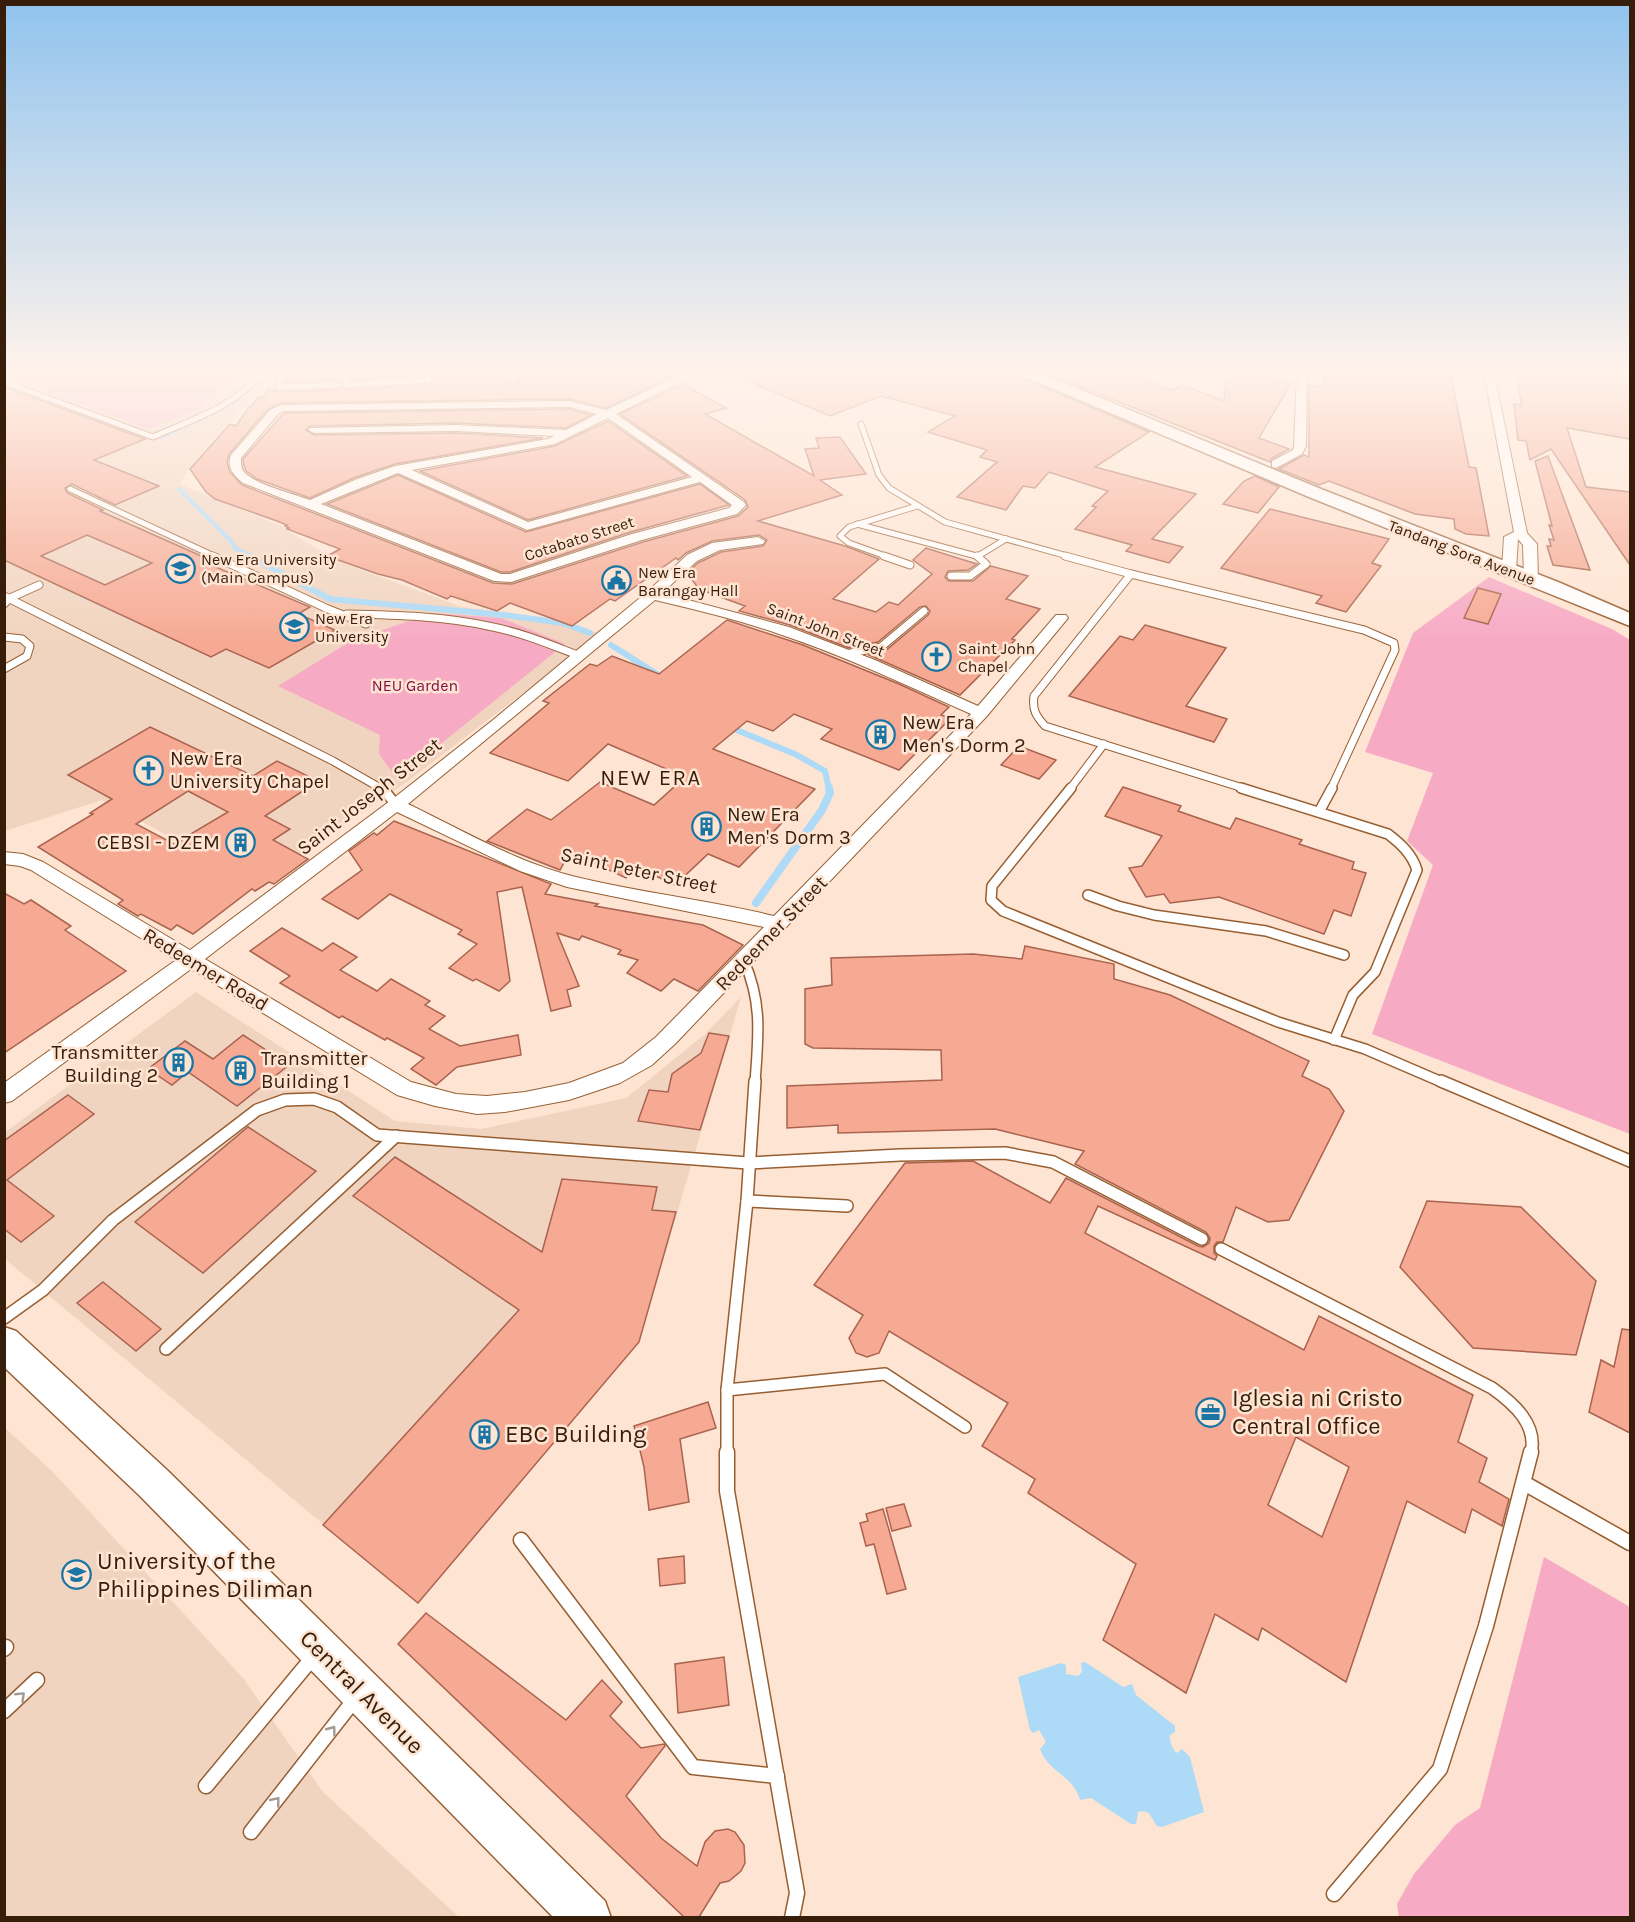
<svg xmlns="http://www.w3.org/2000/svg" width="1635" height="1922" font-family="Karla,sans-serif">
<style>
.built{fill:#f1d4c0}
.green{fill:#f6aac4}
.water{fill:#acdaf7}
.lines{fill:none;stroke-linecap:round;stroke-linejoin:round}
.stream-far2{stroke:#acdaf7;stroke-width:4.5}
.stream-far1{stroke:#acdaf7;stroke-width:6}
.stream{stroke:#acdaf7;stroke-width:8}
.building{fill:#f6aa94;stroke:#a9634f;stroke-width:1.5;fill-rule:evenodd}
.lane-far4-casing{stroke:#975e31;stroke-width:7}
.lane-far3-casing{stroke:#975e31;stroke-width:9}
.lane-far2-casing{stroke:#975e31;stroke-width:12}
.lane-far1-casing{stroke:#975e31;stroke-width:14}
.lane-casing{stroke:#975e31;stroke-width:17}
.street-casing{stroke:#975e31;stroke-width:2}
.secondary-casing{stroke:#975e31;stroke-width:3}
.lane-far4{stroke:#fff;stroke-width:5}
.lane-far3{stroke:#fff;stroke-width:7}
.lane-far2{stroke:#fff;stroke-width:9}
.lane-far1{stroke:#fff;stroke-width:11}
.lane{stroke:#fff;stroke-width:14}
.street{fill:#fff;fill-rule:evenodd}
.secondary{fill:#fff;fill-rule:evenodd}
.oneway{stroke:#a59a91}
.labels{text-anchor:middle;stroke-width:5;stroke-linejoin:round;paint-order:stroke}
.far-street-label{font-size:16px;fill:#361e0b;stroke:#fee4d2}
.far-poi-label{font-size:16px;fill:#361e0b;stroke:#fee4d2;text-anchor:start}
.far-park-label{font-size:16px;fill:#811249;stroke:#fee4d2}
.poi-label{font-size:20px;fill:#361e0b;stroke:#fee4d2;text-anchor:start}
.street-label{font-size:20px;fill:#361e0b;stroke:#fee4d2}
.quarter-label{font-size:22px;letter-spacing:1.5px;fill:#361e0b;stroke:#fee4d2}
.near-poi-label{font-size:24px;fill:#361e0b;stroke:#fee4d2;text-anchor:start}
.near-street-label{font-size:24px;fill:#361e0b;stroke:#fee4d2}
</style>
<rect width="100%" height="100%" fill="#fee4d2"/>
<g class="built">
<polygon points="4,373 272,373 273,378 262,387 204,449 179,484 279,525 335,560 462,607 566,621 600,634 408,781 257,884 102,800 5,831"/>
<polygon points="196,992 395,1121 481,1129 626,1098 704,1035 741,997 639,1342 418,1603 5,1259 4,1133"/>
<polygon points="4,1427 53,1472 243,1678 323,1792 459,1917 5,1917"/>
</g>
<g class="green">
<polygon points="4,373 239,373 240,379 206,399 201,408 148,429 5,376"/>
<polygon points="1489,577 1612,629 1630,640 1630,1134 1372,1034 1433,865 1407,841 1433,773 1365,752 1413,633"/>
<polygon points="432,613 501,618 565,644 397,779 379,754 380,735 278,686 351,641"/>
<polygon points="1544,1557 1630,1607 1630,1917 1399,1917 1397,1904 1414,1874 1455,1825 1480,1808"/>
</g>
<path class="water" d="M1085 1662 1123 1687 1132 1684 1136 1695 1175 1726V1732L1170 1735C1169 1740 1173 1751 1177 1753L1182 1749 1190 1757 1204 1812 1162 1827 1157 1826C1150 1817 1151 1809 1138 1812L1136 1824H1131L1091 1798 1080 1800C1074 1776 1048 1772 1040 1749L1046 1742 1039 1730 1033 1733 1030 1730 1018 1677 1061 1663 1066 1665V1674L1078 1676 1082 1672 1081 1663Z"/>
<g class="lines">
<g class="stream-far2">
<polyline points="162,437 229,406 268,379 268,373"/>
<polyline points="179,489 231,541 235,548 252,557"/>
</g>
<g class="stream-far1">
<polyline points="249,556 330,599 505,615 563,623 590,633"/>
<polyline points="611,645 660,676"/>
<polyline points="727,726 795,754 825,771 829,789"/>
</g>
<polyline class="stream" points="756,903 822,810 830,793 829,788"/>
</g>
<g class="building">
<polygon points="287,373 342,373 341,383 337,380 286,382"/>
<polygon points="352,373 423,373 423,375 351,380"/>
<polygon points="433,373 507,373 510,382 513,385 519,382 517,373 580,373 588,380 592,377 592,373 664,373 671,377 606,408 569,399 281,403 268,409 229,454 227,463 230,472 242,485 493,583 512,584 643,542 738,516 748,507 745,500 620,414 683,384 726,408 705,414 814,476 805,449 819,448 816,438 840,437 866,474 820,480 842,495 758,521 845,546 879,559 833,599 876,612 889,602 898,605 932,574 913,560 926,548 977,564 968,570 948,571 945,577 949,581 973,581 991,566 1028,576 1006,599 1040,609 1012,639 1015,640 960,695 869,655 885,651 928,615 930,611 926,606 920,607 878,642 849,648 790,625 739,611 745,606 699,589 687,573 698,563 721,552 763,546 767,540 759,535 712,541 686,553 678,560 676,558 615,601 610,599 572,626 510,603 497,611 451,596 447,599 402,580 378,574 327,556 340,549 287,529 289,528 285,526 287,525 277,521 215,499 206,492 190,469 230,424 236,426 249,407 251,407 258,397 263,397 268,389 278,392 337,390 342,387 346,390 429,385 434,381"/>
<polygon points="729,373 1019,373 1022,378 1149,432 1095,467 1196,494 1152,539 1183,547 1169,563 1126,551 1132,545 1075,529 1096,507 1092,506 1108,491 1049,472 1035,488 1023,486 1006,510 957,497 997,462 980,457 987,450 928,432 955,416 881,396 830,416"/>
<polygon points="1046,373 1125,373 1171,390 1183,385 1224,401 1227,373 1257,373 1256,377 1282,380 1282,382 1291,383 1259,438 1289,449 1271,459 1270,462"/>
<polygon points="1324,373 1420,373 1451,376 1469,467 1476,468 1489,536 1466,534 1455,529 1454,519 1415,514 1329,481 1319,485 1279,469 1304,455 1309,457 1309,385 1324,387"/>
<polygon points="1515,373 1552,373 1603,378 1600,373 1630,373 1630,439 1567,428 1586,487 1630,492 1630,565 1551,449 1530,460 1526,441 1518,440 1514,404 1522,405"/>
<path d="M4 387 145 439 94 460 159 486 115 505 72 484 65 488 67 493 103 510 100 511 208 559 215 563 211 565 310 607 298 614 335 630 269 668 226 649 211 657 4 560ZM87 535 152 563 105 585 41 556Z"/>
<polygon points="569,409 591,415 566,428 456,423 310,426 306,430 314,435 456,433 543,438 395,464 356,477 310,498 257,479 246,471 244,465 243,459 284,413"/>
<polygon points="608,421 687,476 528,520 420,471 555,446"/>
<polygon points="1548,456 1590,570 1553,565 1547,546 1551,546 1549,539 1554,540 1549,525 1552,526 1535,461"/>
<polygon points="398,475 526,532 700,484 729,505 631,532 510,572 501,572 327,504"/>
<polygon points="1255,476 1279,487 1258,513 1223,504 1244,481"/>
<polygon points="1270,509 1389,539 1372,563 1381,566 1346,612 1316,603 1322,596 1221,568"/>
<polygon points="1478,588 1501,594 1488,624 1464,618"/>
<polygon points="727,620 803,645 899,684 949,707 941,715 951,718 899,770 821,739 832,729 794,714 773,731 747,721 713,749 815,789 739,867 708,854 675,885 639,868 626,878 570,852 560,870 487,841 527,809 551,820 600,782 654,805 685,777 608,744 568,781 490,753 549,703 543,701 590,664 597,666 612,656 659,674"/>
<polygon points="1145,625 1226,648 1186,706 1227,719 1214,742 1069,696 1120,636 1133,640"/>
<path d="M150 727 253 776 277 761 318 781 265 816 290 829 273 840 308 859 274 884 269 882 255 891 252 889 193 934 177 925 171 930 141 914 138 916 118 904 123 900 38 847 93 814 90 813 112 799 68 775ZM188 791 228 812 174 844 136 824Z"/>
<polygon points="1019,746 1056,760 1039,779 1001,765"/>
<polygon points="1123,787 1181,806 1178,811 1230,829 1236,818 1302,840 1299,844 1354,862 1352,869 1366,873 1351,916 1334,910 1324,934 1219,897 1170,903 1164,894 1146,897 1129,868 1142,866 1162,836 1105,816"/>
<polygon points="394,821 551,884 545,894 598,904 595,906 703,925 743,945 698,991 674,979 661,991 627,973 638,960 618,954 621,950 582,936 579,940 557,933 579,986 567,990 571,1006 551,1011 522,887 497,892 510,981 499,991 476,979 473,981 449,968 477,944 458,934 462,930 390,894 358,919 322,899 362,870 349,851 374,833 377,835"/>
<polygon points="4,893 24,904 31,900 71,926 65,930 126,971 4,1053"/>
<polygon points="282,928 322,951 333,943 357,957 340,970 377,991 391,979 430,1001 425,1005 445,1016 429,1029 460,1046 518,1035 521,1055 457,1067 436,1085 411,1069 424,1058 387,1038 385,1040 342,1016 339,1018 280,983 290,976 250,951"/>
<path d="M1025 946 1114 964V979L1170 995 1309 1061 1302 1076 1329 1089 1344 1111 1289 1220 1268 1222 1236 1207 1223 1242H1217L1214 1246V1253L1217 1256 1215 1260 1098 1206 1085 1233 1304 1350 1319 1316 1473 1395 1458 1442 1487 1458 1479 1482 1509 1499 1502 1526 1472 1509 1465 1533 1407 1501 1346 1682 1262 1628 1258 1640 1215 1614 1186 1693 1103 1640 1136 1564 1028 1493 1035 1479 982 1446 1008 1403 889 1331 879 1353 867 1357 856 1353 849 1338 863 1315 814 1285 905 1163 973 1161 1050 1203 1066 1178 1198 1246 1203 1247 1209 1243 1210 1238 1206 1232 1075 1164 1084 1151 995 1129 838 1133V1125L787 1128V1086L942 1080 941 1050 813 1048 805 1044V989L832 985 831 958 973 954 1022 959ZM1296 1437 1349 1467 1322 1537 1268 1505Z"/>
<polygon points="709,1033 729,1036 700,1130 638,1121 649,1090 668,1092 672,1074 701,1053"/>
<polygon points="243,1035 289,1065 237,1106 188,1072 172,1085 148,1069 185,1041 213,1059"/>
<polygon points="68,1095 94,1114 7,1180 54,1216 21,1242 4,1229 4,1141"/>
<polygon points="248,1127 316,1171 203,1273 135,1222"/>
<polygon points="395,1157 542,1252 562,1179 657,1187 652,1210 676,1212 639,1342 418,1603 323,1525 519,1310 353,1196"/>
<polygon points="1427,1201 1521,1207 1596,1281 1576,1355 1473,1348 1400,1267"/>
<polygon points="103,1282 161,1329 136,1351 77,1303"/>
<polygon points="1622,1329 1630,1330 1630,1433 1589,1412 1601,1360 1614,1367"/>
<polygon points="708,1402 716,1428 680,1439 689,1502 649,1510 644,1467 634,1426"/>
<polygon points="904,1504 911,1526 892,1531 886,1508"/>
<polygon points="883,1509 906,1589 887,1594 874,1544 866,1546 860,1523 868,1521 866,1514"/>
<polygon points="684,1556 685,1583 660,1586 658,1559"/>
<polygon points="426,1613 566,1720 602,1680 622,1702 610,1716 641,1748 664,1744 665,1746 626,1796 661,1838 697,1866 705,1842 715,1831 728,1829 735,1832 744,1845 745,1863 741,1871 729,1881 720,1883 699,1917 684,1917 398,1644"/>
<polygon points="724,1657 729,1705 678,1713 675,1664"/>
</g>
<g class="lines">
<defs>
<g id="lane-far4">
<polyline points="279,373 278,387 337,385"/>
<polyline points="347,373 346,385 429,380 428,373"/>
<polyline points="512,373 514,380"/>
<polyline points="585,373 588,375"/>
<path d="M4 382 153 437C191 420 235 407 261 373"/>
<polyline points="861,424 879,475 889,488 945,522 1071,557"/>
<polyline points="70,489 216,557"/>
<polyline points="857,524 980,557"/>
<polyline points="978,556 1006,539"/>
<polyline points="888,557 849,543 840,536 849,527 917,506"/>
</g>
<g id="lane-far3">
<polyline points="213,556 328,609 366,624"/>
<polyline points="884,556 910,565"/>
<polyline points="1065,556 1131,574 1364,630 1394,643 1395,650 1331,789"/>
<path d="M1131 574 1034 696C1032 710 1036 716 1045 726L1246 789"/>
<polyline points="951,576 970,576 986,564 977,556"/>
<polyline points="4,596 333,761 382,789"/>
<polyline points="4,604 10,598 39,585"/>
<path d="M347 614C396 615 445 616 493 627 523 633 551 645 580 656"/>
<polyline points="4,637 22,639 30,646 27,656 4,669"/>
<polyline points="846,654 881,647 924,611"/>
<polyline points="1070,789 1104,744"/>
</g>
<g id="lane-far2">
<polyline points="379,788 385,791 396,805"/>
<polyline points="1071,788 992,886 991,900 1003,911 1278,1022 1365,1049 1444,1083"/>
<path d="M1241 788 1388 834C1401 844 1412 854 1417 870L1375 972 1353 995 1334 1040"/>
<polyline points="1319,812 1332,788"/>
<polyline points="1088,895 1118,906 1154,915 1266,931 1344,955"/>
<path d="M744 961C763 1004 758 1038 755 1083"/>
</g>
<g id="lane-far1">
<polyline points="1441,1081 1630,1161"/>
<polyline points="747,1201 847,1206"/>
<path d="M1221 1249 1492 1388C1513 1403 1538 1424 1531 1454"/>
<polyline points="4,1318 43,1290 113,1220 257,1110 285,1100 314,1099 337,1107 377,1135 748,1163 900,1155 1005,1153 1053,1162 1202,1239"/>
<polyline points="166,1349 396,1136"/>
<polyline points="727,1390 885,1374 965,1427"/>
<polyline points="727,1454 727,1390 747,1201 755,1081"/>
</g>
<g id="lane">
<polyline points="727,1452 727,1491 797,1893 792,1918"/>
<polyline points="1524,1483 1630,1543"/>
<polyline points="521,1540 693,1767 777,1776"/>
<polyline points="4,1649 6,1647"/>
<polyline points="4,1711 37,1680"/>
<polyline points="206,1786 314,1656"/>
<polyline points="251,1832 355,1699"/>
<polyline points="1334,1894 1440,1769 1486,1626 1531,1452"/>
</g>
<g id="street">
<path d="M685 373H699L616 414 744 502 746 505 737 514 642 540 511 582 494 581 243 483C234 476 226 467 231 455L270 410 281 405 569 401 606 410ZM569 407 597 414 566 430 456 425 310 428 308 430 314 433 456 431 554 436 548 439 395 466 357 479 310 500C294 494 254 484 244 472 241 468 241 464 241 458L278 414 283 411ZM608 418 692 477 528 522 412 470 555 444ZM398 473 527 530 700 482 732 505 729 508 632 534 510 574H501L321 504Z"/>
<polygon points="1297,373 1307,373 1306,446 1302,454 1276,468 1272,467 1272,461 1293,450 1294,446"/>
<polygon points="1484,373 1494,373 1527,533 1537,544 1538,578 1531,582 1524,578 1523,545 1518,539 1516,570 1509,574 1502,570 1504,537 1514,532"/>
<path d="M758 537 765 541 763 544 720 550 697 561 662 593 789 627 875 660 978 706 1056 615H1066L1068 618 987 716 676 1043 652 1065 620 1083 569 1100 505 1112 477 1114 435 1106 397 1095 191 969 12 1101 4 1103V1083L176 960 31 870 20 866 4 864V852L23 854 43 862 190 950 390 801 493 720 647 592 687 555 712 543ZM655 600C697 610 739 620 779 634 845 656 908 686 971 714L774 916C709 900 641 893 576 877 518 863 462 830 408 804ZM397 812 520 871 567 887 764 927 656 1037 623 1063 569 1083 525 1092 487 1096 456 1094 411 1082 205 959Z"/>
</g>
<g id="secondary">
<polygon points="1021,373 1040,373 1321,489 1558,582 1630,613 1630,626 1309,497 1023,376"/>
<polygon points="4,1327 16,1331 167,1470 605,1901 611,1918 554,1918 140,1496 4,1367"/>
</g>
</defs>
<use href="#lane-far4" class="lane-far4-casing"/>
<use href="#lane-far3" class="lane-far3-casing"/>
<use href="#lane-far2" class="lane-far2-casing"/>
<use href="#lane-far1" class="lane-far1-casing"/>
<use href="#lane" class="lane-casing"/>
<use href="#street" class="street-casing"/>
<use href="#secondary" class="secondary-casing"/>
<use href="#lane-far4" class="lane-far4"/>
<use href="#lane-far3" class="lane-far3"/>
<use href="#lane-far2" class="lane-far2"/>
<use href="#lane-far1" class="lane-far1"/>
<use href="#lane" class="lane"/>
<use href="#street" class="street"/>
<use href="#secondary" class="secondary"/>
</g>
<defs><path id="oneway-chevron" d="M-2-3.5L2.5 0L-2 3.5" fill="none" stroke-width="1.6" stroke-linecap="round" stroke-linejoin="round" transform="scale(1.5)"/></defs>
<g class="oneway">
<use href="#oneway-chevron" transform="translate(21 1696) rotate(-44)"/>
<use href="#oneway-chevron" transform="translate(332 1730) rotate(-53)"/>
<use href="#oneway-chevron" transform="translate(276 1801) rotate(-51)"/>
</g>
<linearGradient id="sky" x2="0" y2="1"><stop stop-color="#90c3ee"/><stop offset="0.58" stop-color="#fff3eb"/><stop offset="1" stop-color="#fff3eb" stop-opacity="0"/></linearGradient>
<rect width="1635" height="642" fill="url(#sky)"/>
<defs>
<symbol id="school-ring" viewBox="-11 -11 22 22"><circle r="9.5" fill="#fee4d2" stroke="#1a75a4" stroke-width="1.5"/><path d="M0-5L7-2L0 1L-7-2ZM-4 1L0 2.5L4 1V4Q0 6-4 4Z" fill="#1a75a4"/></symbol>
<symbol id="civic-ring" viewBox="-11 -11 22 22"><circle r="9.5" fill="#fee4d2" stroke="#1a75a4" stroke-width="1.5"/><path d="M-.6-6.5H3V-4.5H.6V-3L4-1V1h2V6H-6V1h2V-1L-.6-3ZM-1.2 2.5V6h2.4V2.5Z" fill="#1a75a4"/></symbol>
<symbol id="university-ring" viewBox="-11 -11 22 22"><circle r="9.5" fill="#fee4d2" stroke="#1a75a4" stroke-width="1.5"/><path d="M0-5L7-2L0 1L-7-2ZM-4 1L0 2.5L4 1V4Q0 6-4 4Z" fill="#1a75a4"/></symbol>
<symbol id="church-ring" viewBox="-11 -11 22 22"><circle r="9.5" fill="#fee4d2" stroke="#1a75a4" stroke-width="1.5"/><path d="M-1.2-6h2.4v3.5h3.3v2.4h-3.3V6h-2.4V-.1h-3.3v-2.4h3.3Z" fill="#1a75a4"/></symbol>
<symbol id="building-ring" viewBox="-11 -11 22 22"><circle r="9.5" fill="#fee4d2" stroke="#1a75a4" stroke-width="1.5"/><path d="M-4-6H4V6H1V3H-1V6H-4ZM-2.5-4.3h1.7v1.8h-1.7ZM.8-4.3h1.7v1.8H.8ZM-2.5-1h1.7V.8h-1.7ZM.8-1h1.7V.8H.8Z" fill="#1a75a4"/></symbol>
<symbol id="office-ring" viewBox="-11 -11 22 22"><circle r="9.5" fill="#fee4d2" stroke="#1a75a4" stroke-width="1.5"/><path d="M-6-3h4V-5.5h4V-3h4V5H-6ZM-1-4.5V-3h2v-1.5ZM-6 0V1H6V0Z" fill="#1a75a4"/></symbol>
</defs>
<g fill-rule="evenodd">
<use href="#school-ring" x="164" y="552" width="33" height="33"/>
<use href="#civic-ring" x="600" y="564" width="33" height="33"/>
<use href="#university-ring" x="278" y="610" width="33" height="33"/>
<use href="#church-ring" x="920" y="640" width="33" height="33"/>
<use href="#building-ring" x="864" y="718" width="33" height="33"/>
<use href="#church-ring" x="132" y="754" width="33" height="33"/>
<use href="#building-ring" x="690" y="810" width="33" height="33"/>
<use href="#building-ring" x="224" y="826" width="33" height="33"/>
<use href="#building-ring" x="162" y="1046" width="33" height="33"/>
<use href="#building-ring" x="224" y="1054" width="33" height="33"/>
<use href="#office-ring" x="1194" y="1396" width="33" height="33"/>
<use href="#building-ring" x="468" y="1418" width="33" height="33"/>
<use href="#university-ring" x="60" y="1558" width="33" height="33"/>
</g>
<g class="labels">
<g class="far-street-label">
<text transform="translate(579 538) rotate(-18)" y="6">Cotabato Street</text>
<text transform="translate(1462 552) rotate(21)" y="6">Tandang Sora Avenue</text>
<text transform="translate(826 629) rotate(21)" y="6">Saint John Street</text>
</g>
<g class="far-poi-label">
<text x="201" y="565">New Era University<tspan x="201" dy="18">(Main Campus)</tspan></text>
<text x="638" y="578">New Era<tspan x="638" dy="18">Barangay Hall</tspan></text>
<text x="315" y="624">New Era<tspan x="315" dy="18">University</tspan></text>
<text x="958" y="654">Saint John<tspan x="958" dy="18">Chapel</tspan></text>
</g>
<g class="far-park-label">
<text x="415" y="691">NEU Garden</text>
</g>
<g class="poi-label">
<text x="902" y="729">New Era<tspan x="902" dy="23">Men's Dorm 2</tspan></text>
<text x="170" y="765">New Era<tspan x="170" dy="23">University Chapel</tspan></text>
<text x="727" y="821">New Era<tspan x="727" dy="23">Men's Dorm 3</tspan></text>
<text x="220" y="849" text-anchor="end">CEBSI - DZEM</text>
<text x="158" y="1059" text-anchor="end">Transmitter<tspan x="158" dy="23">Building 2</tspan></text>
<text x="261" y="1065">Transmitter<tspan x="261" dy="23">Building 1</tspan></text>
</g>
<g class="street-label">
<text transform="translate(369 796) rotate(-38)" y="7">Saint Joseph Street</text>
<text transform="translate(639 870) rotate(12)" y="7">Saint Peter Street</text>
<text transform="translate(771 933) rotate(-46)" y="7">Redeemer Street</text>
<text transform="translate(206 969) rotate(31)" y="7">Redeemer Road</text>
</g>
<g class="quarter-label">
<text x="651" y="785">NEW ERA</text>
</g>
<g class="near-poi-label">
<text x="1232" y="1406">Iglesia ni Cristo<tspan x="1232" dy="28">Central Office</tspan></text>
<text x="505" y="1442">EBC Building</text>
<text x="97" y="1569">University of the<tspan x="97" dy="28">Philippines Diliman</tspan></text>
</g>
<g class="near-street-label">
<text transform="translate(362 1692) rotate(45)" y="8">Central Avenue</text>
</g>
</g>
<rect width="1635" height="1922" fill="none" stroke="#361e0b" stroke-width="12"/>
</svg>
